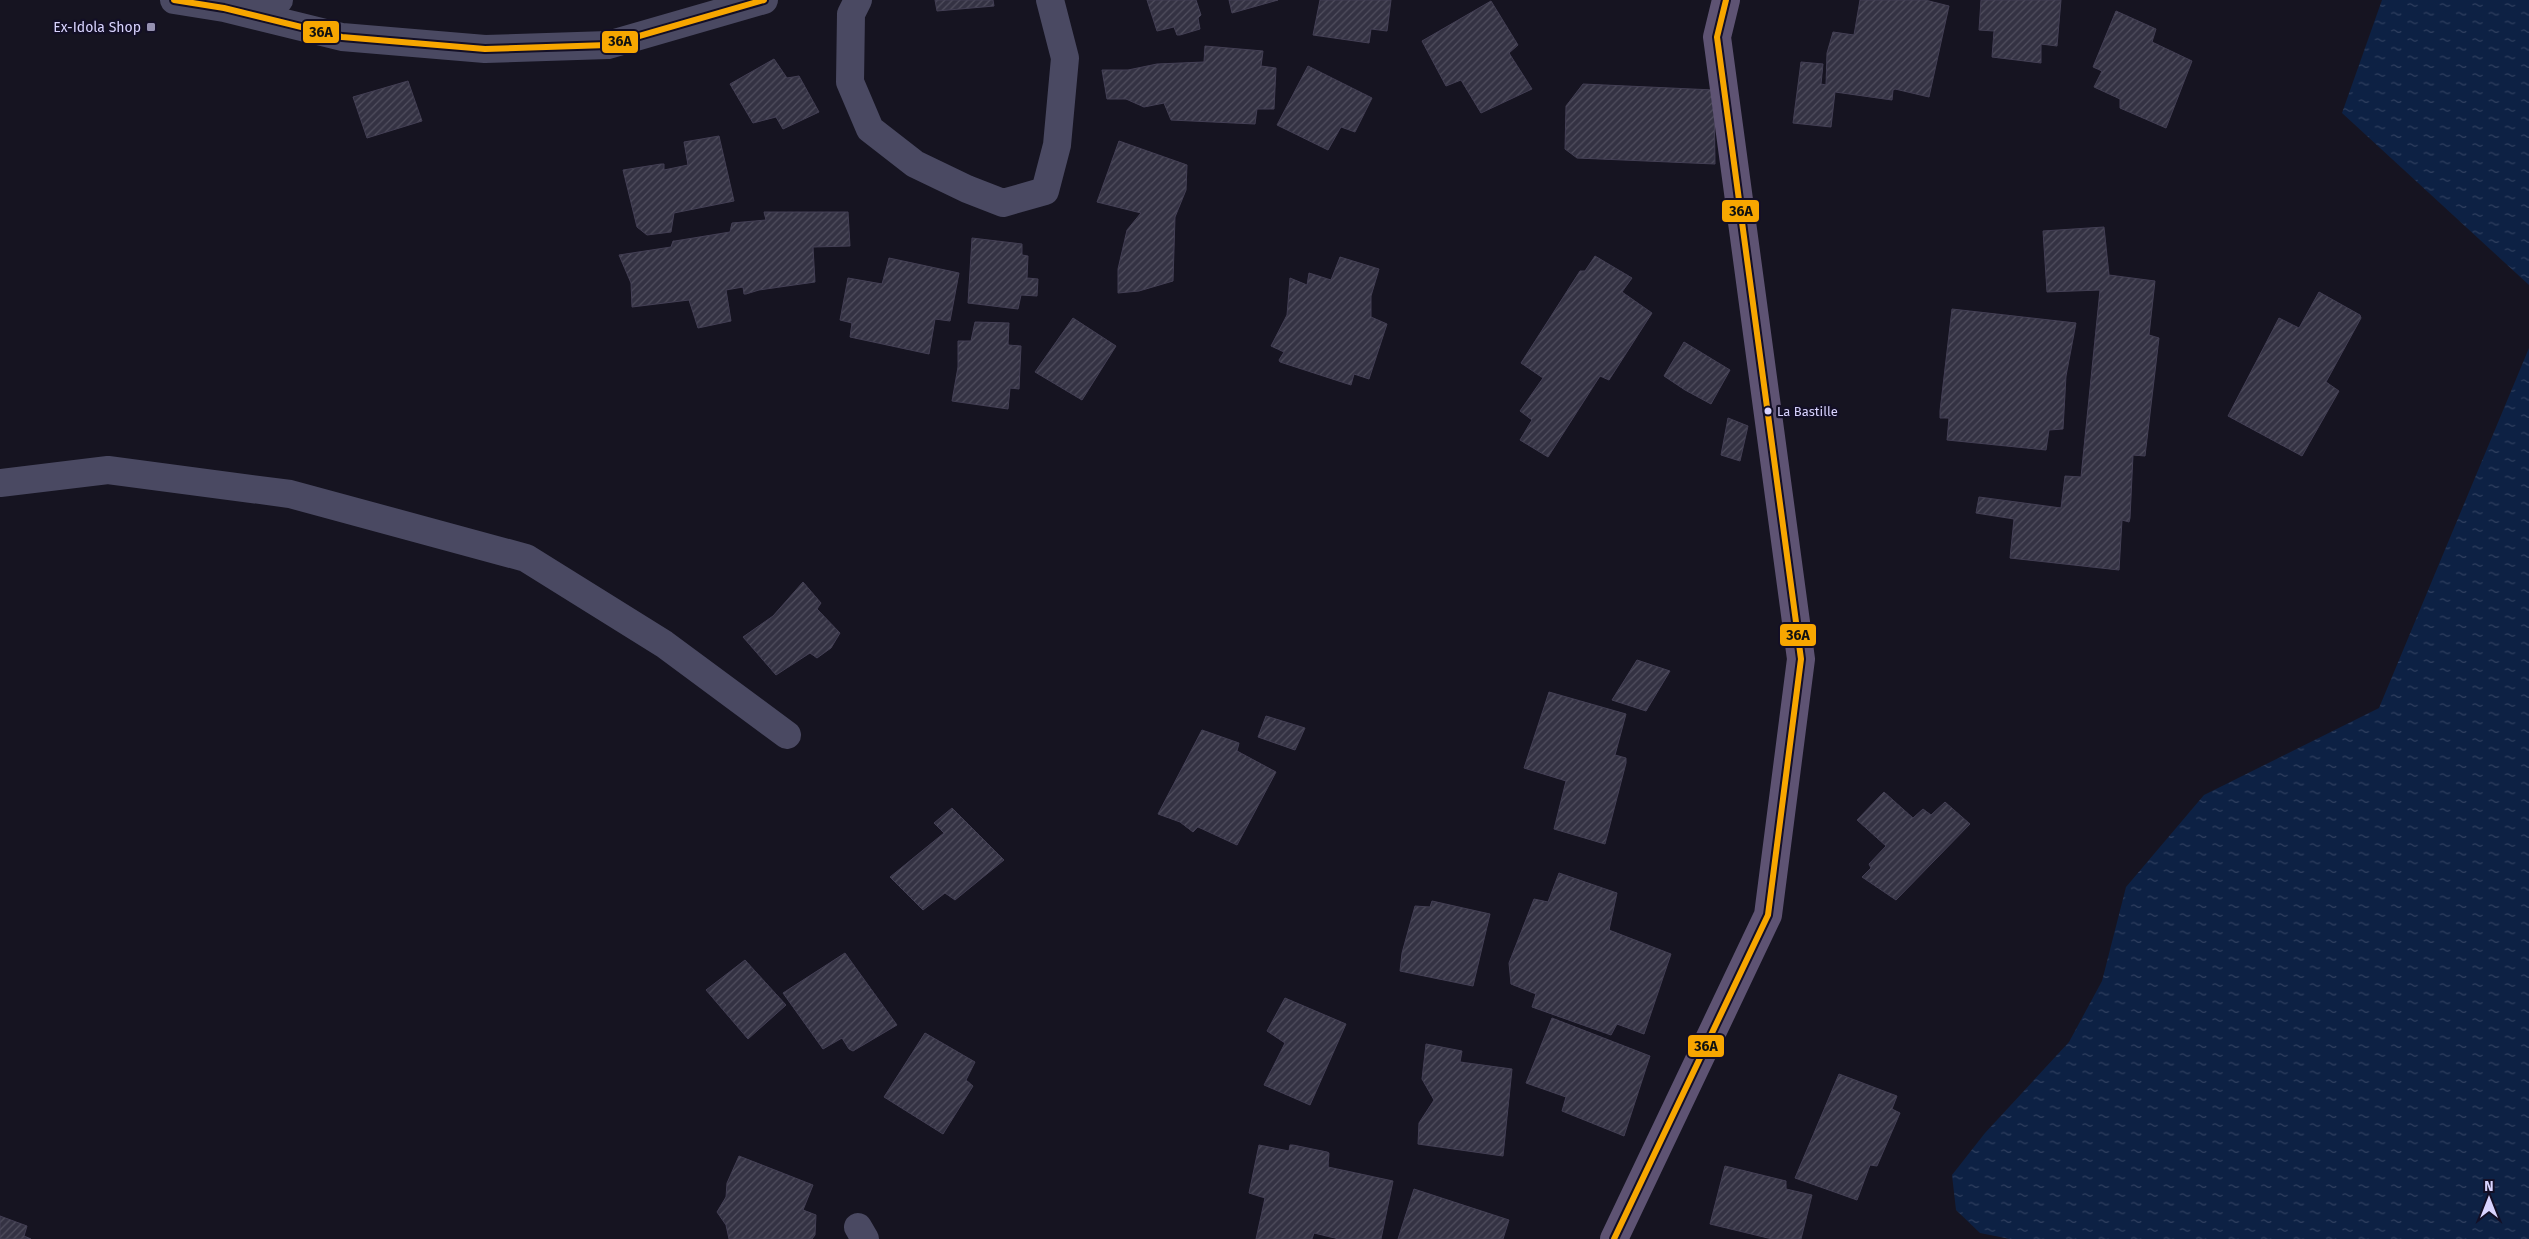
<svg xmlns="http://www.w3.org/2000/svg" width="2529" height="1239" font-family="'Fira Sans',sans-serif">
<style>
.water{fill:url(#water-ripples)}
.building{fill:url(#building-hatch);stroke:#433f54}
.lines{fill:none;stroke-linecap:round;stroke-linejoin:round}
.minor{stroke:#4a4962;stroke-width:28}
.primary{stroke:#5e5373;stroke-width:28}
.bus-1-casing{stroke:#130f26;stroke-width:10}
.bus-1{stroke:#f7a600;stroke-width:6}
.poi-dot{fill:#9591b1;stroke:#130f26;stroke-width:2}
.bus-dot{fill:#d9d4ff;stroke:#130f26;stroke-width:2}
.labels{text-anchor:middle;stroke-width:4.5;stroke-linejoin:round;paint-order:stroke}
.bus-label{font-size:13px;fill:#d9d4ff;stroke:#130f26;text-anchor:start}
.poi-label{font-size:14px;fill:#d9d4ff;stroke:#130f26;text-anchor:end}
.line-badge{stroke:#130f26;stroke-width:2}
.pale-badge-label{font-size:14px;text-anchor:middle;font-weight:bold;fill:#111}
</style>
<defs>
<pattern id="water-ripples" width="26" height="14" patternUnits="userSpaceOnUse" patternTransform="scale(1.25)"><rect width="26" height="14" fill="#0d2144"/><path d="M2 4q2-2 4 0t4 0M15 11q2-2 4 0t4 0" fill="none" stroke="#304060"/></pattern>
<pattern id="building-hatch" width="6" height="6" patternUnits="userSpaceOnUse" patternTransform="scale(1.25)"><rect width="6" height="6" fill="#343243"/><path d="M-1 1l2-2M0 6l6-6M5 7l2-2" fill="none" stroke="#514f5f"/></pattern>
</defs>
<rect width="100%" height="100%" fill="#161421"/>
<g class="water">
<polygon points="2382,0 2529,0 2529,285 2342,113"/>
<polygon points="2529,348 2529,1239 2010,1239 1980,1233 1956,1210 1952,1175 1985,1133 2069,1042 2102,981 2126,887 2204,795 2379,708"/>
</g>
<g class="building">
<polygon points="935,0 993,0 994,6 937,11"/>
<polygon points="1147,0 1196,0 1201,15 1198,18 1200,29 1180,35 1177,35 1174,27 1157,31"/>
<polygon points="1229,0 1278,0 1232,13"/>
<polygon points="1320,0 1391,0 1387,31 1371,29 1369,43 1313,35"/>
<polygon points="1860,0 1925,0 1949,6 1929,97 1895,89 1893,90 1892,100 1835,92 1831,127 1793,123 1801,62 1823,64 1821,84 1826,85 1827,53 1833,32 1854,35"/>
<polygon points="1981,0 2061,0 2057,46 2041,44 2041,63 1992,57 1994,31 1979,30"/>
<polygon points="1491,1 1518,45 1509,53 1532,89 1481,113 1461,80 1446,86 1422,41"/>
<polygon points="2116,11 2156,29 2152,42 2192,61 2166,128 2120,108 2120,99 2094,87 2102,71 2093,67"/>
<polygon points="1205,46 1263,51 1261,66 1276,68 1274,109 1257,109 1255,124 1171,120 1164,103 1144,107 1126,99 1107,99 1102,70 1128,70 1157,64 1204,62"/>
<polygon points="774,59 787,78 799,76 819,112 783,129 776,117 753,123 730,84"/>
<polygon points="1308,66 1372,98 1355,132 1341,127 1328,150 1277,125"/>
<polygon points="408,81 422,121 367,138 353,97"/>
<polygon points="1583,84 1714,90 1715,164 1577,158 1565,149 1566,106"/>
<polygon points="719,136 734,201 674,213 671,232 647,235 637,227 623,170 661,164 664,164 664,170 688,165 684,142"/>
<polygon points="1119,141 1187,165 1186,190 1175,217 1173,281 1139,291 1118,293 1118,269 1127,230 1141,213 1097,202"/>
<polygon points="764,212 848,212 850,246 813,247 815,282 759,290 746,294 744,294 743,287 726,290 731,321 698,328 689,300 632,307 631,283 619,255 671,247 673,241 675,241 730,232 732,223 766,220"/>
<polygon points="2104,227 2109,275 2155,281 2149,335 2159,338 2145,456 2133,455 2130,518 2129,522 2122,520 2119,570 2010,558 2014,519 1976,513 1979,497 2061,508 2065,476 2081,477 2100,290 2047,292 2043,231"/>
<polygon points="972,238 1022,244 1022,255 1028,256 1027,278 1038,279 1037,296 1021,295 1018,309 968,303"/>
<polygon points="1595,256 1632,278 1622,292 1652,313 1609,380 1600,376 1548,457 1520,440 1532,420 1520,411 1543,378 1521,363 1580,271 1585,271"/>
<polygon points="1340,257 1379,269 1371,296 1371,317 1387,324 1369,379 1354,374 1351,385 1280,362 1279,360 1284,352 1271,346 1287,315 1290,278 1307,285 1309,273 1331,280"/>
<polygon points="889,258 959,273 950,321 935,319 929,354 850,337 852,323 840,320 848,278 882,284"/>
<polygon points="2319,292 2360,315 2361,318 2326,382 2339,391 2302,456 2228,416 2279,318 2299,328"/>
<polygon points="1952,309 2076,323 2066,376 2063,429 2049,430 2046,450 1947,440 1949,418 1940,418 1940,411"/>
<polygon points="1073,318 1116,346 1082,400 1035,372"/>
<polygon points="975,322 1009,323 1008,345 1021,346 1019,389 1010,388 1008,409 952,401 958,367 958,341 971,341"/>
<polygon points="1684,342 1730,370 1711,404 1685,390 1664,376"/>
<polygon points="1728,418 1748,426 1740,461 1721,455"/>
<polygon points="803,582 821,603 817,609 840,633 831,648 817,658 810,653 776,675 743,637 773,616"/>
<polygon points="1637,660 1670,671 1646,711 1612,700"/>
<polygon points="1549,692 1626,714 1615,755 1626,758 1626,763 1605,844 1554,829 1566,781 1524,768"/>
<polygon points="1266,716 1305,728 1295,750 1258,737"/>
<polygon points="1202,730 1239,743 1237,751 1276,772 1237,845 1198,827 1193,832 1180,822 1158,814"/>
<polygon points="1884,792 1913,818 1923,809 1931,815 1945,802 1970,824 1896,900 1862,877 1871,868 1869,864 1886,846 1857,820"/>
<polygon points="952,808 1004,860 955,900 945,893 923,910 890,877 944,833 934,823"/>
<polygon points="1559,873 1617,893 1609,930 1671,954 1644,1034 1617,1024 1611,1035 1532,1007 1536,994 1511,984 1509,963 1534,899 1548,902"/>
<polygon points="1432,901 1490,914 1473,986 1400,971 1402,953 1415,906 1430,907"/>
<polygon points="845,953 897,1025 853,1051 849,1049 842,1038 823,1049 783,993"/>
<polygon points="745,960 786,1005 748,1039 706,990"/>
<polygon points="1285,998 1346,1024 1310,1105 1264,1085 1285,1043 1267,1031"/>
<polygon points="1552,1018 1650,1056 1624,1136 1562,1111 1566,1097 1526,1083"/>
<polygon points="925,1033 975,1062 966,1080 973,1086 943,1134 884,1097"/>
<polygon points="1426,1044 1462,1051 1460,1062 1512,1069 1503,1156 1418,1144 1419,1123 1434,1100 1422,1079"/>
<polygon points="1839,1074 1897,1096 1892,1109 1900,1113 1877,1166 1870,1165 1857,1200 1795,1178"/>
<polygon points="1259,1145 1289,1151 1290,1145 1293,1145 1327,1152 1329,1153 1328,1167 1393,1181 1381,1239 1339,1239 1314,1233 1312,1239 1256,1239 1265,1198 1249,1193"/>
<polygon points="739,1156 813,1185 803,1210 816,1215 815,1235 812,1239 729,1239 726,1225 717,1212 726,1197 727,1183"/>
<polygon points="1725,1166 1786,1181 1786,1189 1812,1195 1801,1239 1772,1239 1710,1224"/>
<polygon points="1414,1189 1509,1220 1503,1239 1398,1239"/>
<polygon points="0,1216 27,1226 24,1236 31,1239 0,1239"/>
</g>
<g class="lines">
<g class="minor">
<polyline points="174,0 224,8 342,37 485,49 608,45 764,0"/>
<polyline points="858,0 851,14 850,82 870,129 915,164 967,189 1003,203 1045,191 1057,145 1065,58 1050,0"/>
<polyline points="238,6 279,0"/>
<polyline points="0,483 108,470 290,494 526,558 664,644 787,735"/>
<polyline points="858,1227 865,1239"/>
</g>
<polyline class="primary" points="1614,1239 1768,915 1801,659 1717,37 1726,0"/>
<defs>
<g id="bus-1">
<polyline points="174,0 224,8 342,37 485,49 608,45 764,0"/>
<polyline points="1614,1239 1768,915 1801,659 1717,37 1726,0"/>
</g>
</defs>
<use href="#bus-1" class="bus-1-casing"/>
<use href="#bus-1" class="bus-1"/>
</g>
<rect class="poi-dot" x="146" y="22" width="10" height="10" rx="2.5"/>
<circle class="bus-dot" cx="1768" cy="411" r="4.5"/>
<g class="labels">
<g class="bus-label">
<text x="1777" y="416">La Bastille</text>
</g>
<g class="poi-label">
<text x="141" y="32">Ex-Idola Shop</text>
</g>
</g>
<g class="line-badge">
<rect x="302" y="20" width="38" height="24" rx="5" fill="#f7a600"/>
<rect x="601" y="30" width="38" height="24" rx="5" fill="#f7a600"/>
<rect x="1721" y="199" width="39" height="24" rx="5" fill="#f7a600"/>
<rect x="1779" y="623" width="38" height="24" rx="5" fill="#f7a600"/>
<rect x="1687" y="1034" width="38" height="24" rx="5" fill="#f7a600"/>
</g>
<g class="pale-badge-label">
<text x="321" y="37">36A</text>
<text x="620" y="46">36A</text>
<text x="1741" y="216">36A</text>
<text x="1798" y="640">36A</text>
<text x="1706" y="1051">36A</text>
</g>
<g transform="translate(2489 1199)" stroke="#130f26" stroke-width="4" paint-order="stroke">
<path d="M0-4L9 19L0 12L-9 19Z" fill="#d9d4ff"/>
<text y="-8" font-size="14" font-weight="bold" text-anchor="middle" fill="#d9d4ff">N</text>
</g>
</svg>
